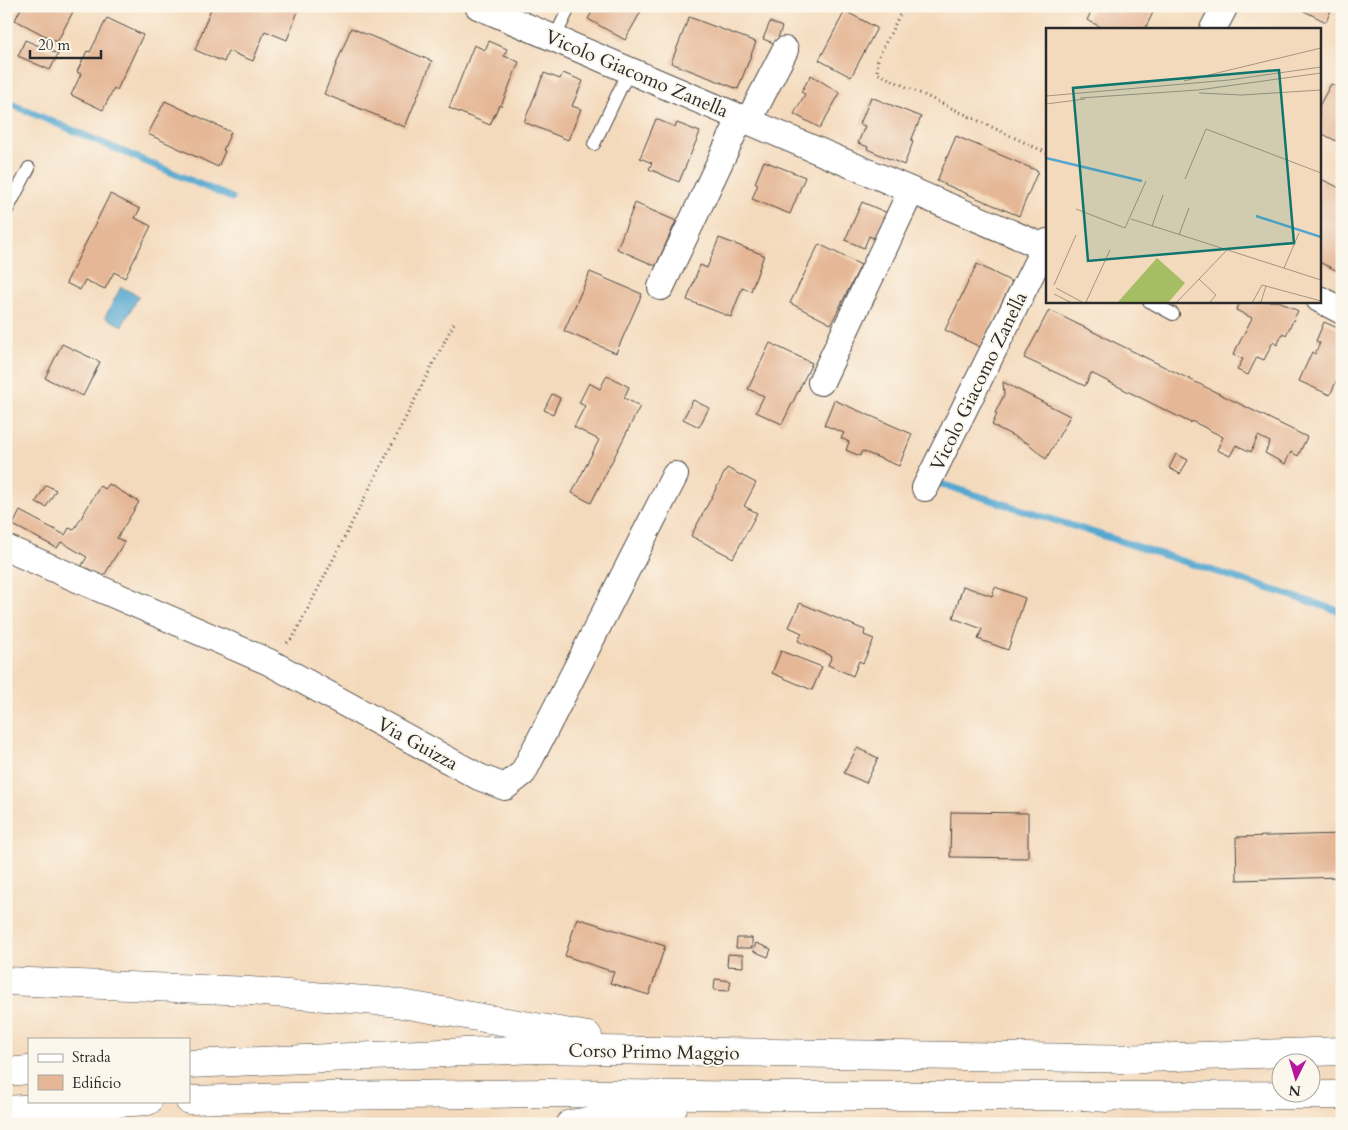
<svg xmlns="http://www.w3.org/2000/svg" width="1348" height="1130" font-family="Cardo,serif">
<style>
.water{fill:#55a7d0;stroke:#40697e}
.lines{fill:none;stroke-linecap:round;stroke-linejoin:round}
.stream{stroke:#55a7d0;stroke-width:7}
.building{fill:#e5b796}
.service-casing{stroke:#494541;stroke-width:14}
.minor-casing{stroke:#494541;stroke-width:28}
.trunk-casing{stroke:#494541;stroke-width:29}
.motorway-casing{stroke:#494541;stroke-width:29}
.path{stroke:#494541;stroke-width:3;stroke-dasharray:1 4;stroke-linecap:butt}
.service{stroke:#fff;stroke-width:12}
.minor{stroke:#fff;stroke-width:26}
.trunk{stroke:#fff;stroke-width:28}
.motorway{stroke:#fff;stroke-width:28}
.labels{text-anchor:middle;stroke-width:4;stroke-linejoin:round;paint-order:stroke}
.street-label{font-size:19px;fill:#2b2b2b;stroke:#fbf7ec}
.inset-river{fill:none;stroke:#55a7d0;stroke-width:2.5}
.inset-road{fill:none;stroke:#a49482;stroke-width:1}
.view{fill:#0f766e;fill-opacity:0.15;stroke:#0f766e;stroke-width:2.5}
.inset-edge{fill:none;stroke:#2b2b2b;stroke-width:2.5}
</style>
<rect width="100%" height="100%" fill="#fbf7ec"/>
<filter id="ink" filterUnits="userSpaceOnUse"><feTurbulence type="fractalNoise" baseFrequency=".02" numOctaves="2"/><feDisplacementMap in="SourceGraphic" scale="10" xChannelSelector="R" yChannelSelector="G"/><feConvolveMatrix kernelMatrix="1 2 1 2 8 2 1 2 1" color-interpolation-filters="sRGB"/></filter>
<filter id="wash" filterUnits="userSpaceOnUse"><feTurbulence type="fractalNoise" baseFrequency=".0096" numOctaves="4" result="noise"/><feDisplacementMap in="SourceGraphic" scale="20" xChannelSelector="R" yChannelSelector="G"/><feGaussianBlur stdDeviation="1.12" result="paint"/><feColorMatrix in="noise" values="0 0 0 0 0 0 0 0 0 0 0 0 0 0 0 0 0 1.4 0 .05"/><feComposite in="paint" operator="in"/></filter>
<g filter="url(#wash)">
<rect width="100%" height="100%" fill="#f4dabc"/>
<polygon class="water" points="121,287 139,296 122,326 105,317"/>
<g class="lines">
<g class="stream">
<polyline points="6,102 232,198"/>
<polyline points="938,483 1342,612"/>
</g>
</g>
<g id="blocks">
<g class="building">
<polygon points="22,6 76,6 57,42 15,20"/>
<polygon points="212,6 300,6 287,40 265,31 253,61 228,51 224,62 195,50"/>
<polygon points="595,6 644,6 625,40 588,19"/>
<polygon points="1094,6 1156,6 1145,29 1105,29 1087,20"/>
<polygon points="1294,6 1333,6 1326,22"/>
<polygon points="845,11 877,28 851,77 819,60"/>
<polygon points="689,17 756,42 738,89 671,63"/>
<polygon points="107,18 143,35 117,90 114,88 103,110 71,95 81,74 77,72 87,51 90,52"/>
<polygon points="770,22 782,27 776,44 763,39"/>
<polygon points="351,28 432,61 405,127 324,94"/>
<polygon points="25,40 58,54 50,70 18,56"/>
<polygon points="489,41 507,49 504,56 519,62 501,106 499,105 490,125 449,108 474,45 485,50"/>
<polygon points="1342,55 1342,68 1337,65"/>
<polygon points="544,73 560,79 563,73 583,81 572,106 581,109 568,140 524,122"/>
<polygon points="811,75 840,93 820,128 794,114 805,94 801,92"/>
<polygon points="1331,84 1342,89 1342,144 1319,132 1319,106"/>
<polygon points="871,97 921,117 911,141 913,142 904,165 867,149 868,147 858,143 865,126 860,124"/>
<polygon points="165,101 231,132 223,150 225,151 218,167 148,134"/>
<polygon points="656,119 675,127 677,123 700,132 679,182 649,169 652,163 640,158"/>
<polygon points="956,136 1038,171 1019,216 937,181"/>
<polygon points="764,161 805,177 790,214 752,199 758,184 755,183"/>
<polygon points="1319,178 1342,189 1342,273 1319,262"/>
<polygon points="110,194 140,209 135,218 151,226 125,278 114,272 105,289 85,280 80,290 66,283"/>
<polygon points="862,202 890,214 878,240 869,236 864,248 845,240"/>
<polygon points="635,203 676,221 656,266 617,249"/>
<polygon points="719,238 764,255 751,291 742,288 731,317 687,300 700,265 707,268"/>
<polygon points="819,244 861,265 831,324 790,303"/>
<polygon points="977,264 1012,282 980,347 945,330"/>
<polygon points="590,272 642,294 616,353 564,331"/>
<polygon points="1241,301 1279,301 1298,311 1286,335 1283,333 1277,345 1273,342 1264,360 1257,357 1248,375 1237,370 1243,359 1233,355 1252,318 1236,310"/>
<polygon points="1049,310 1307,437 1298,456 1291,452 1285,464 1265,453 1270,442 1258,436 1251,452 1236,445 1230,456 1217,450 1223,437 1192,421 1191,423 1091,373 1085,386 1024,358"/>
<polygon points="1324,322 1342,330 1342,369 1330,395 1299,381 1312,352 1315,354 1320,343 1316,341"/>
<polygon points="770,343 812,363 782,424 756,412 764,396 748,389"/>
<polygon points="62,344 100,362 83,396 45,378"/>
<polygon points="607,375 629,387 624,398 640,406 591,503 572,493 599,440 574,427 585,406 579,403 589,383 600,389"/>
<polygon points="1003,382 1070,416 1046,459 1029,444 992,425 997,414 995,413 1004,395"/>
<polygon points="552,394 560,398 553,414 544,410"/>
<polygon points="693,400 709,408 699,427 683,419"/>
<polygon points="834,400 912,434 899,466 862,451 860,456 846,450 849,442 841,438 844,433 824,425"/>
<polygon points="1176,454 1188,460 1180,474 1169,468"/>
<polygon points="727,468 756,483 744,506 757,513 733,558 691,536"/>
<polygon points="109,484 139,502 117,538 124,542 102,579 81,567 87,557 61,542 57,548 13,525 20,511 65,535 69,528 74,530 100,486 105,489"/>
<polygon points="46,485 56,490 46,507 36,502"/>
<polygon points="963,586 992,596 995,587 1025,598 1008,650 978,639 982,629 953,618"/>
<polygon points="800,603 865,630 864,635 874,639 863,663 859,661 853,676 828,665 832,656 798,641 802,633 789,627"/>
<polygon points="781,651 822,667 812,690 772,673"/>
<polygon points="857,748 878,758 866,783 844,773"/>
<polygon points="951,812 1028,813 1028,858 950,857"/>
<polygon points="1341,834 1342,877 1237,880 1236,837"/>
<polygon points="577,918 665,946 649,995 610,983 614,972 565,956"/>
<polygon points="737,938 752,938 752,948 736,948"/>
<polygon points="756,943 771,949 768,957 753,951"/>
<polygon points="728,954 743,955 743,967 727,966"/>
<polygon points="715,979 731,981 729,991 714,990"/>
</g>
</g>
</g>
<g filter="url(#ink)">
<use href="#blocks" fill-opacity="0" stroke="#494541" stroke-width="1"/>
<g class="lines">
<defs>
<g id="service">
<polyline points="554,39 570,6"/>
<polyline points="594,144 622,85 631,71"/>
<polyline points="6,212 29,168"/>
<polyline points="1149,301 1173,314"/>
</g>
<g id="minor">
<polyline points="478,6 1044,247"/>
<polyline points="1213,29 1225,6"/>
<polyline points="749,120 785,50"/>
<polyline points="661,287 741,117"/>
<polyline points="1319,299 1342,311"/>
<polyline points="821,382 911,191"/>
<polyline points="925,488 1047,242"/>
<polyline points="6,548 269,662 479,777 505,787 523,773 675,475"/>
</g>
<g id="trunk">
<polyline points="6,981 250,991 390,1002 588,1036"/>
<polyline points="189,1064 535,1049 1144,1059"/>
<polyline points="6,1072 29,1070"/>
<polyline points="189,1100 327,1096 547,1093 767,1096 1083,1096 1107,1098"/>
<polyline points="6,1110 148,1101"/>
<polyline points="570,1124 673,1108"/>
</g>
<g id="motorway">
<polyline points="1120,1059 1342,1051"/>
<polyline points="1083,1096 1342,1095"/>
</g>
</defs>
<use href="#service" class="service-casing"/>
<use href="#minor" class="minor-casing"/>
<use href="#trunk" class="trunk-casing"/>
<use href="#motorway" class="motorway-casing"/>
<g class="path">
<polyline points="904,6 878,58 877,73 1047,153"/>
<polyline points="287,643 294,636 455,321"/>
</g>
<use href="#service" class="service"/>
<use href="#minor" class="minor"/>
<use href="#trunk" class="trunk"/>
<use href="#motorway" class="motorway"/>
</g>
</g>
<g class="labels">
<g class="street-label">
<text transform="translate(637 73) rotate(23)" y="7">Vicolo Giacomo Zanella</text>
<text transform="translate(978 381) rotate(-64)" y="7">Vicolo Giacomo Zanella</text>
<text transform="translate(418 743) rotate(29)" y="7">Via Guizza</text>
<text transform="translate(654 1051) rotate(1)" y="7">Corso Primo Maggio</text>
</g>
</g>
<g transform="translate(1046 28)">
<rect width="275" height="275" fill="#f4dabc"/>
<path d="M111 230 139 255 122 275H71Z" fill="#a5be64"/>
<path class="inset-river" d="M0 130 96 153M210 188 275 209"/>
<path class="inset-road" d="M138 53 275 20M153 65 196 67 275 62M0 68 183 52 275 39M34 70 152 62 275 45M0 76 39 71M139 151 160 101 275 145M30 181 79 200 100 153M85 191 275 252M106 198 117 167M133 207 143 180M238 240 253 205M153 251 170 267 163 275M8 257 30 207M10 260 36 274M8 266 26 275M40 274 64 222M130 275 181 222M206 275 216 257 275 273M207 275 215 274 220 258"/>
<path class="view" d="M233 42 248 215 42 233 27 60Z"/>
<rect width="275" height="275" class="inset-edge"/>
</g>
<rect width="1348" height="1130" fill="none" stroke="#fbf7ec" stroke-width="25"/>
<rect x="28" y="1038" width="162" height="65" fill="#fbf7ec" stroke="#a8a59f"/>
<rect x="38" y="1054" width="25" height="8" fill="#ffffff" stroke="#a8a59f"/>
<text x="72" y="1062" font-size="15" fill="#2b2b2b">Strada</text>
<rect x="38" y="1075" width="25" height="15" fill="#e5b796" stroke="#a8a59f"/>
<text x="72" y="1088" font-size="15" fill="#2b2b2b">Edificio</text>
<g transform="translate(1296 1078) rotate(185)"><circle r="24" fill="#fbf7ec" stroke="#a8a59f"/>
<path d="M0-4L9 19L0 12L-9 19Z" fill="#b5179e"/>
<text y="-8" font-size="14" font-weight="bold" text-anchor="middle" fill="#2b2b2b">N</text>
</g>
<path d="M30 50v8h71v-8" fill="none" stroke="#2b2b2b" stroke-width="2.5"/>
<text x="38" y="50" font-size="15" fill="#2b2b2b" stroke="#fbf7ec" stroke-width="4" paint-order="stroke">20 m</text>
</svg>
